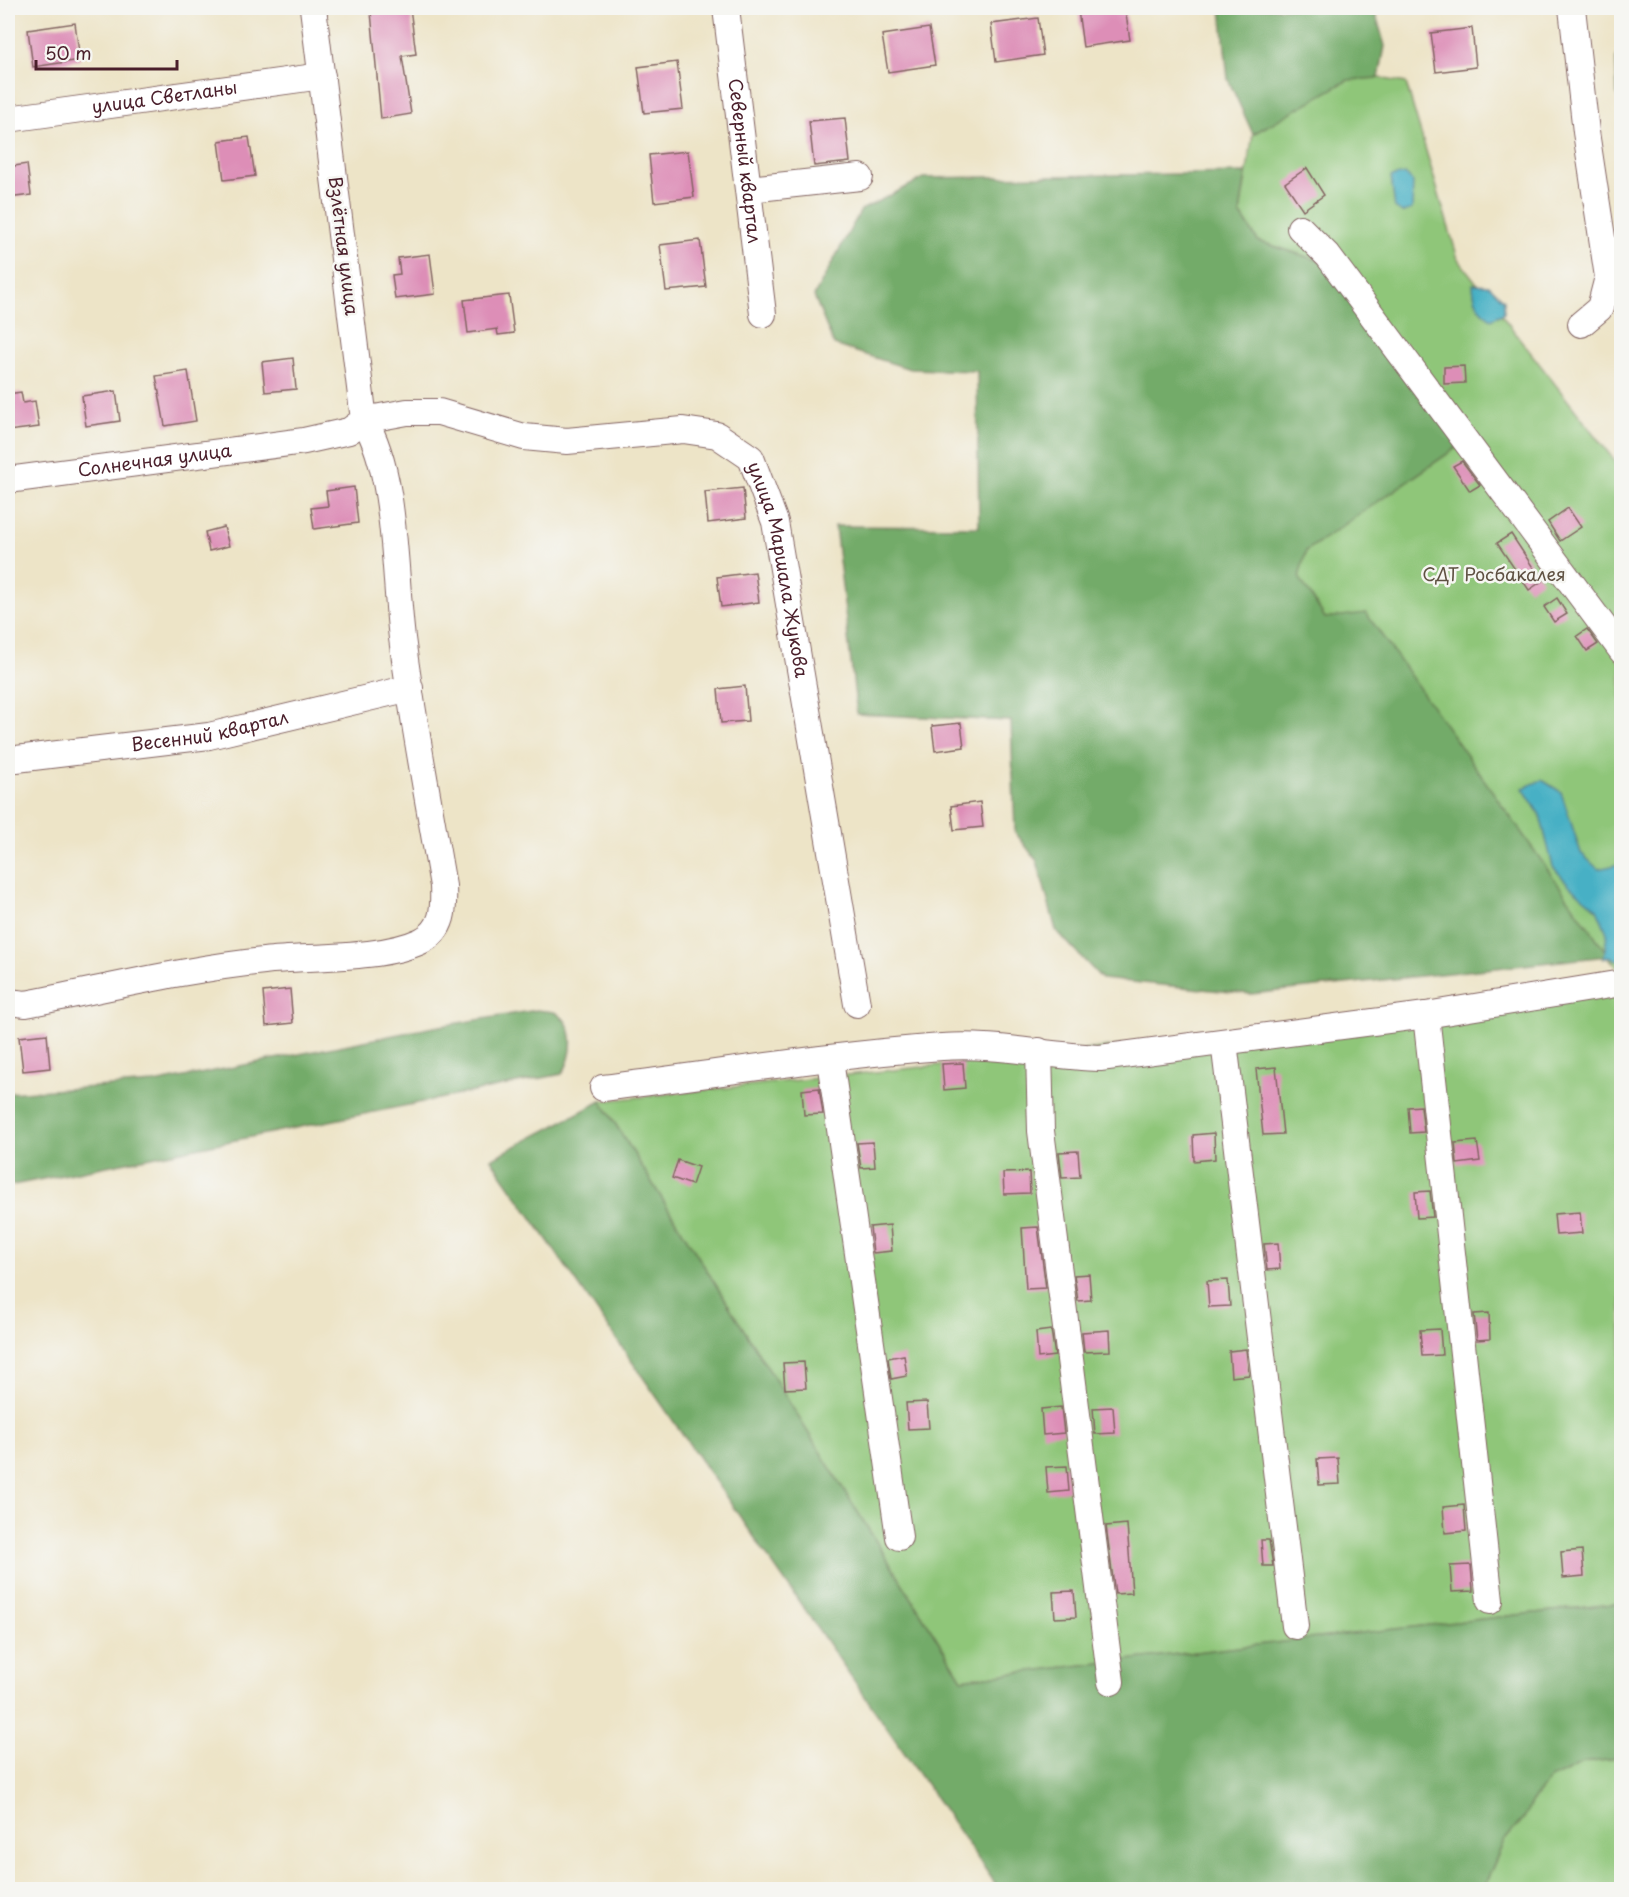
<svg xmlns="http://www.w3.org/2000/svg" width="1629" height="1897" font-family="'Playpen Sans',sans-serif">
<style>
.green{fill:#8fc679;stroke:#6c7252;stroke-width:1.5}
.forest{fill:#73ab69;stroke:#5e654a;stroke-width:1.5}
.water{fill:#46b0c5;stroke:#486878;stroke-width:1.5}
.building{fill:#dd8eb7}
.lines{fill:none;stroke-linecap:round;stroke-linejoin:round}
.minor-casing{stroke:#836462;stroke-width:28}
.minor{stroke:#fff;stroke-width:26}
.labels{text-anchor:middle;stroke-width:5;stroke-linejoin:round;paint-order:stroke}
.street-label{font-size:18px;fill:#4a1f2b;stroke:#f6f6f2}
.park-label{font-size:18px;fill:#5f5142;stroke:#f6f6f2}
</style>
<rect width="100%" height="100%" fill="#f6f6f2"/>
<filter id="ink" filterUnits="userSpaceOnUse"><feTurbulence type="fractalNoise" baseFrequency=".0167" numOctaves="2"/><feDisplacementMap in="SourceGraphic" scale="12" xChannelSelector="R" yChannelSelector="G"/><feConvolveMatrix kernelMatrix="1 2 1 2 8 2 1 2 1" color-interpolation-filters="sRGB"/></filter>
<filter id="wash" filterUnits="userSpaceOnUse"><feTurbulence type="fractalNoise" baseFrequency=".008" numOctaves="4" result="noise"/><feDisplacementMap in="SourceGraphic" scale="24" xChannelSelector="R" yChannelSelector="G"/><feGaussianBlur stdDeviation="1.35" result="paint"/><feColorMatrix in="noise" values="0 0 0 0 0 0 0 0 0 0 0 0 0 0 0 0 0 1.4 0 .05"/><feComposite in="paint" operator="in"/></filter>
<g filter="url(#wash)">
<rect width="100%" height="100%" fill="#ede4c7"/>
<g class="green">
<polygon points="1379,78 1406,83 1458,259 1621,469 1621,972 1325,618 1298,577 1306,551 1463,443 1329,264 1258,241 1240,213 1253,134 1348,79"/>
<polygon points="1621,993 1621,1603 962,1679 601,1101"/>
<polygon points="1621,1751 1621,1889 1483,1890 1504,1841 1524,1818 1531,1802 1550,1779 1582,1763 1613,1759"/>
</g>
<g class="forest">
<polygon points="1221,8 1374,8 1385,46 1379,78 1348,80 1253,134 1228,79"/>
<polygon points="1621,52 1621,105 1617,94 1616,58"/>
<polygon points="1246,173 1240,213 1258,241 1329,264 1463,443 1306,551 1299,577 1325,618 1366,613 1609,956 1251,994 1102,979 1056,930 1037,861 1015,832 1011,721 857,714 835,526 979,527 977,371 910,369 834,345 814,296 861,210 924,178"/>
<path d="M537 1010C542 1011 552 1011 556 1013 578 1026 573 1057 562 1074L8 1186V1093L154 1083 434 1027Z"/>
<polygon points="601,1101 962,1679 1621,1603 1621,1751 1613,1759 1582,1763 1550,1779 1531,1802 1524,1818 1504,1841 1483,1889 999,1889 491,1159"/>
</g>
<g class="water">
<polygon points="1405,174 1413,182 1412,209 1402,213 1395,208 1391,177"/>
<path d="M1473 284 1489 285 1504 300V313L1491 319C1478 310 1473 299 1473 284Z"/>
<polygon points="1542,780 1561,792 1581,853 1598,869 1621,864 1621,962 1609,956 1604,958 1607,933 1597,909 1571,887 1553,867 1540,815 1523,788"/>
</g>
<g id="blocks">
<g class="building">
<polygon points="410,8 416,54 402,56 411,114 381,119 371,12"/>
<polygon points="1097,8 1125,8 1130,40 1083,47 1078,10"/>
<polygon points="1038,18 1043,55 996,62 991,24"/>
<polygon points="75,23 80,60 33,67 28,30"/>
<polygon points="929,28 935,65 888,72 882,35"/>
<polygon points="1472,28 1476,67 1436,72 1431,33"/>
<polygon points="677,62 683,109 644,113 638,67"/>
<polygon points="845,118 850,162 814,166 809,121"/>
<polygon points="249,137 255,176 224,180 219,141"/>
<polygon points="688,151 694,197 654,202 649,155"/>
<polygon points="27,164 31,195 8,198 8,167"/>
<polygon points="1307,168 1324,195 1303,210 1285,183"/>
<polygon points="700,240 706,287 666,291 660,245"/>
<polygon points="430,254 435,294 395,299 392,275 400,274 398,258"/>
<polygon points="509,295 514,333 498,335 497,329 468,333 464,300"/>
<polygon points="293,358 296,389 265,392 262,362"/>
<polygon points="1464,366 1465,383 1444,384 1444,367"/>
<polygon points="188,371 196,421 165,426 156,376"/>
<polygon points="116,391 120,421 86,426 82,396"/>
<polygon points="21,392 23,403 35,401 39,427 8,431 8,394"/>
<polygon points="1462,461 1480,485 1470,491 1453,466"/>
<polygon points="354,487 358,523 314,529 311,508 328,506 326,491"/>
<polygon points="743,488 746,518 708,523 705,492"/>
<polygon points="1568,508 1581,527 1560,541 1548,522"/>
<polygon points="224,527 229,546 209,551 205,532"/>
<polygon points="1511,534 1542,581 1529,590 1497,543"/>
<polygon points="755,572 759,602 721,607 717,577"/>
<polygon points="1557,598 1567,614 1554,622 1544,607"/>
<polygon points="1587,629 1598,644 1587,651 1577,636"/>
<polygon points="745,686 748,721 721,723 718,689"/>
<polygon points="961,723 964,747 935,751 932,726"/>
<polygon points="980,802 983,827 954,830 951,806"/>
<polygon points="290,989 293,1023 266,1026 263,992"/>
<polygon points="47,1034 50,1068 23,1071 19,1037"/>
<polygon points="963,1063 965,1088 944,1090 942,1064"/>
<polygon points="1276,1067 1283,1134 1263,1135 1256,1069"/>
<polygon points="819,1088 823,1114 804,1115 802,1090"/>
<polygon points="1421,1106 1424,1132 1410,1133 1408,1107"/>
<polygon points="1214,1133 1215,1159 1194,1161 1193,1135"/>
<polygon points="1477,1141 1480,1161 1457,1164 1455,1143"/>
<polygon points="873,1142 875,1167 861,1168 857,1143"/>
<polygon points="1078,1151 1080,1177 1062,1178 1059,1152"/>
<polygon points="678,1160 698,1167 692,1185 672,1178"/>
<polygon points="1029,1172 1030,1193 1004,1194 1003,1173"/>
<polygon points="1430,1191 1433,1217 1417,1218 1415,1192"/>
<polygon points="1580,1212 1582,1233 1556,1235 1554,1214"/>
<polygon points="890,1225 892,1251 873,1253 870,1227"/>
<polygon points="1038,1227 1046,1288 1026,1289 1022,1228"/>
<polygon points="1278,1243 1280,1269 1267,1270 1264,1244"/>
<polygon points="1089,1274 1091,1300 1078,1301 1074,1275"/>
<polygon points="1228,1280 1230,1306 1209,1307 1207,1281"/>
<polygon points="1489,1313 1490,1339 1477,1340 1474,1314"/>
<polygon points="1440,1329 1442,1355 1422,1356 1420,1330"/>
<polygon points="1051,1330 1055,1356 1038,1358 1036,1332"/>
<polygon points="1109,1330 1110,1351 1084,1352 1082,1332"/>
<polygon points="1246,1349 1249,1375 1231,1377 1229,1351"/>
<polygon points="904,1355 907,1376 891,1379 888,1358"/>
<polygon points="804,1362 806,1388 785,1389 783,1363"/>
<polygon points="927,1402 929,1428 908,1429 906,1403"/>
<polygon points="1061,1407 1064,1433 1043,1435 1041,1409"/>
<polygon points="1113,1407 1115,1433 1095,1434 1093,1408"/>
<polygon points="1338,1458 1340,1484 1319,1485 1317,1459"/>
<polygon points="1067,1466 1069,1491 1048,1493 1046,1467"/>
<polygon points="1464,1505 1466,1531 1445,1533 1443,1507"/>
<polygon points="1127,1524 1132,1593 1115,1594 1106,1526"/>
<polygon points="1261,1540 1269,1540 1273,1566 1263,1566"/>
<polygon points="1582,1550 1584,1576 1563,1578 1561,1552"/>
<polygon points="1471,1565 1473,1591 1452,1592 1450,1566"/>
<polygon points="1074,1591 1076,1617 1055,1618 1053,1592"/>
</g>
</g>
</g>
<g filter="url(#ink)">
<use href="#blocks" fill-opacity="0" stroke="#836462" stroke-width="1.5"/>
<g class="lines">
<defs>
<g id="minor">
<path id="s1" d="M726 8 763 314"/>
<polyline points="1572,8 1586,132 1608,277 1600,308 1581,324"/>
<path id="s2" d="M8 119 322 76"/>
<polyline points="749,189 860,177"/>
<polyline points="1300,228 1328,256 1622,651"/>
<path id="s3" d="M8 480 304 441 349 431 364 420 313 8"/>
<path id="s4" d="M8 760 209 736 410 688"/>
<path id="s5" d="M8 1002 26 1004C105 989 184 969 264 961 309 956 380 960 421 941 444 930 444 908 443 886 429 804 413 721 402 638 394 575 397 473 364 420L407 412H439L524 437 567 441 683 430 717 435 751 458 775 522 857 1004"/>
<polyline points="1426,1015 1490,1601"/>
<polyline points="1224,1042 1295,1626"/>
<polyline points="1039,1051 1041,1131 1111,1682"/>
<polyline points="830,1060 899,1537"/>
<path d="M603 1088C716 1074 829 1055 942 1047 995 1043 1047 1056 1100 1058L1426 1015 1622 983"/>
</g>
</defs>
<use href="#minor" class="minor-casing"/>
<use href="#minor" class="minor"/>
</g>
</g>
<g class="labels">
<g class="street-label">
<text dy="6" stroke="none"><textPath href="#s2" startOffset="158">улица Светланы</textPath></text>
<text dy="6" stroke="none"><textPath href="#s1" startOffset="154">Северный квартал</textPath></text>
<text transform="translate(343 246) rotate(83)" y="6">Взлётная улица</text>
<text dy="6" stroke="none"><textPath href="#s3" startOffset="148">Солнечная улица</textPath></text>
<text dy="6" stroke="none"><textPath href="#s5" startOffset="1472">улица Маршала Жукова</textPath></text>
<text dy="6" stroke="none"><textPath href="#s4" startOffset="204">Весенний квартал</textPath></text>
</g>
<g class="park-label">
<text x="1494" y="581">СДТ Росбакалея</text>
</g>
</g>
<rect width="1629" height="1897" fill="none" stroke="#f6f6f2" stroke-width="30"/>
<path d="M36 60v9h141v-9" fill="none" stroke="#4a1f2b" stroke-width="3"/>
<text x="45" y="60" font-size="18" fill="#4a1f2b" stroke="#f6f6f2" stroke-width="4.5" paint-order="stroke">50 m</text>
</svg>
